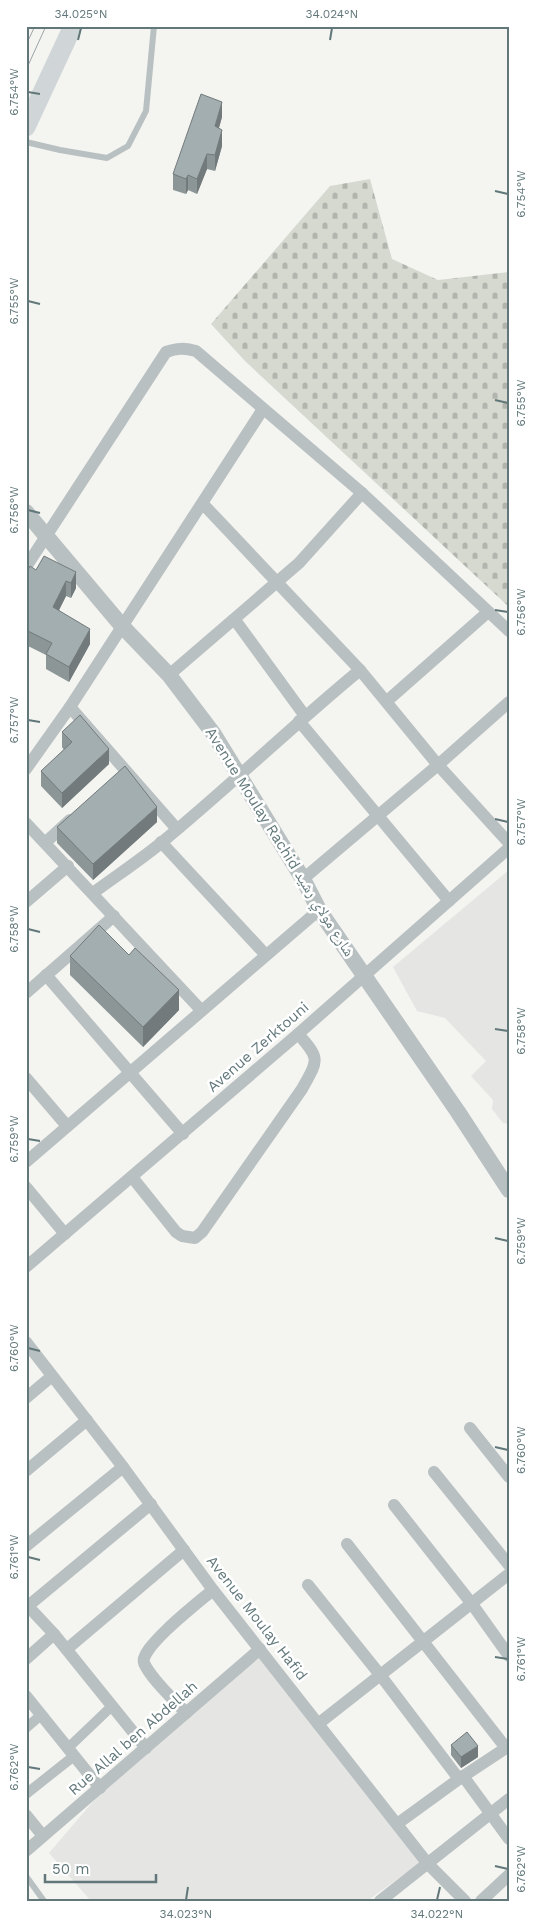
<svg xmlns="http://www.w3.org/2000/svg" width="535" height="1927" font-family="'Work Sans','Noto Naskh Arabic',sans-serif">
<style>
.built{fill:#e5e5e4}
.cemetery{fill:url(#cemetery-stones)}
.lines{fill:none;stroke-linecap:round;stroke-linejoin:round}
.service{stroke:#b9c0c1;stroke-width:6}
.pedestrian{stroke:#b9c0c1;stroke-width:10}
.minor{stroke:#b9c0c1;stroke-width:12}
.tertiary{stroke:#b9c0c1;stroke-width:16}
.secondary{stroke:#d0d6d8;stroke-width:19}
.tram{stroke:#9ba5a7;stroke-width:1}
.wall{fill:#8c9697}
.shaded-wall{fill:#727a7b}
.building{fill:#a3aeb0;stroke:#727a7b}
.ticks{fill:none;stroke:#61777a;stroke-width:2}
.labels{text-anchor:middle;stroke-width:5;stroke-linejoin:round;paint-order:stroke}
.street-label{font-size:15px;fill:#61777a;stroke:#fff}
.neatline{fill:none;stroke:#61777a;stroke-width:2}
.ticks-label{font-size:12px;text-anchor:middle;fill:#61777a}
</style>
<defs>
<pattern id="cemetery-stones" width="16" height="16" patternUnits="userSpaceOnUse" patternTransform="scale(1.25)"><rect width="16" height="16" fill="#d6d9d0"/><path d="M2 7V4a2 2 0 0 1 4 0v3zM10 15v-3a2 2 0 0 1 4 0v3z" fill="#b1b5ae"/></pattern>
</defs>
<rect width="100%" height="100%" fill="#f4f4f1"/>
<g class="built">
<polygon points="509,870 509,1124 503,1123 492,1109 493,1100 471,1076 486,1061 445,1018 417,1011 393,967"/>
<polygon points="262,1652 424,1860 367,1901 91,1901 49,1853 102,1791"/>
</g>
<polygon class="cemetery" points="370,179 392,259 438,280 509,272 509,607 245,361 211,324 330,186"/>
<g class="lines">
<g class="service">
<polyline points="26,142 60,150 107,158 128,146 146,111 154,26"/>
<polyline points="26,1876 44,1901"/>
</g>
<g class="pedestrian">
<polyline points="26,1728 41,1715"/>
<polyline points="68,1748 112,1706"/>
<polyline points="26,1794 74,1756"/>
</g>
<g class="minor">
<polyline points="203,504 360,670 438,765 509,843"/>
<path d="M26 567 166 352C177 348 184 348 196 351L362 493 509 631"/>
<polyline points="235,620 305,716"/>
<polyline points="169,675 299,563 362,493"/>
<polyline points="387,701 488,612"/>
<polyline points="70,707 176,828"/>
<polyline points="299,721 449,901"/>
<polyline points="26,769 70,707 263,409"/>
<polyline points="26,823 201,1010"/>
<polyline points="46,842 70,820"/>
<polyline points="161,842 265,954"/>
<polyline points="303,879 438,765 509,702"/>
<path d="M93 893C116 876 139 861 161 843 229 787 292 726 360 670"/>
<polyline points="26,902 68,866"/>
<polyline points="46,975 183,1134"/>
<polyline points="26,993 114,916"/>
<polyline points="26,1078 67,1126"/>
<polyline points="26,1162 319,910"/>
<path d="M132 1177 176 1232 182 1236 195 1238 202 1232 302 1089C318 1060 321 1059 298 1034"/>
<polyline points="26,1187 65,1234"/>
<polyline points="26,1267 298,1034 509,848"/>
<polyline points="26,1342 123,1467 213,1590 428,1864 465,1901"/>
<polyline points="26,1398 52,1376"/>
<polyline points="470,1428 509,1477"/>
<polyline points="26,1471 87,1420"/>
<polyline points="434,1472 509,1565"/>
<polyline points="394,1505 472,1604 509,1656"/>
<polyline points="347,1544 506,1748"/>
<polyline points="26,1546 123,1467"/>
<polyline points="308,1585 381,1676 459,1779"/>
<polyline points="26,1604 54,1634 146,1748"/>
<polyline points="28,1606 151,1504"/>
<polyline points="67,1649 184,1550"/>
<polyline points="26,1659 54,1634"/>
<polyline points="26,1696 100,1788"/>
<path d="M186 1713C174 1700 151 1679 144 1663 138 1649 201 1600 213 1590"/>
<polyline points="318,1724 509,1574"/>
<polyline points="463,1776 509,1839"/>
<polyline points="26,1815 43,1836"/>
<polyline points="397,1824 459,1779 509,1746"/>
<polyline points="26,1851 260,1649"/>
<polyline points="380,1901 509,1799"/>
<polyline points="481,1901 509,1875"/>
</g>
<polyline class="tertiary" points="26,512 122,626 169,675 213,733 303,879 319,910 458,1112 509,1190"/>
<polyline class="secondary" points="26,127 73,26"/>
<g class="tram">
<polyline points="26,45 35,26"/>
<polyline points="26,70 46,26"/>
</g>
</g>
<g class="wall">
<polygon points="222,117 219,128 222,146 215,171 207,169 197,194 188,190 186,194 173,190 173,174"/>
<polygon points="36,570 76,572 76,588 71,598 66,596 59,610 90,644 69,682 46,669 46,655 26,645 26,574"/>
<polygon points="62,732 109,764 62,808 41,786 41,771 64,750 62,747"/>
<polygon points="157,822 93,880 57,843 57,827"/>
<polygon points="70,956 179,1010 143,1047 70,975"/>
<polygon points="451,1745 478,1757 461,1768 451,1755"/>
</g>
<g class="shaded-wall">
<polygon points="222,102 222,117 215,141 215,126"/>
<polygon points="222,130 222,146 215,171 215,155"/>
<polygon points="207,154 207,169 197,194 197,179"/>
<polygon points="188,175 188,190 186,194 186,179"/>
<polygon points="76,572 76,588 71,598 71,583"/>
<polygon points="66,581 66,596 53,622 53,607"/>
<polygon points="90,629 90,644 69,682 69,667"/>
<polygon points="109,749 109,764 62,808 62,793"/>
<polygon points="157,807 157,822 93,880 93,864"/>
<polygon points="28,827 28,840 26,842 26,829"/>
<polygon points="179,990 179,1010 143,1047 143,1027"/>
<polygon points="478,1746 478,1757 461,1768 461,1757"/>
</g>
<g class="building">
<polygon points="201,94 222,102 215,126 222,130 215,155 207,154 197,179 188,175 186,179 173,174"/>
<polygon points="44,556 76,572 71,583 66,581 53,607 90,629 69,667 46,654 52,643 26,630 26,574 30,566 36,570"/>
<polygon points="80,715 109,749 62,793 41,771 72,742 62,732"/>
<polygon points="125,766 157,807 93,864 57,827"/>
<polygon points="99,925 129,955 135,948 179,990 143,1027 70,956"/>
<polygon points="467,1732 478,1746 461,1757 451,1745"/>
</g>
<path class="ticks" d="M78 40 81 28M330 40 332 28M28 92 40 94M495 191 508 194M28 301 40 304M495 400 508 403M28 510 40 513M495 610 508 612M28 720 40 722M495 819 508 822M28 929 40 932M495 1029 508 1031M28 1139 40 1141M495 1238 508 1241M28 1348 40 1351M495 1447 508 1450M28 1557 40 1560M495 1657 508 1659M28 1767 40 1769M495 1866 508 1869M186 1900 188 1887M437 1900 440 1887"/>
<g class="labels">
<g class="street-label">
<text transform="translate(280 842) rotate(58)" y="5">Avenue Moulay Rachid شارع مولاي رشيد</text>
<text transform="translate(258 1047) rotate(-41)" y="5">Avenue Zerktouni</text>
<text transform="translate(257 1618) rotate(52)" y="5">Avenue Moulay Hafid</text>
<text transform="translate(133 1738) rotate(-41)" y="5">Rue Allal ben Abdellah</text>
</g>
</g>
<rect width="535" height="1927" fill="none" stroke="#ffffff" stroke-width="55"/>
<path d="M45 1874v8h111v-8" fill="none" stroke="#61777a" stroke-width="2.5"/>
<text x="52" y="1874" font-size="15" fill="#61777a" stroke="#ffffff" stroke-width="4" paint-order="stroke">50 m</text>
<rect x="28" y="28" width="480" height="1872" class="neatline"/>
<g class="ticks-label">
<text x="81" y="18">34.025°N</text>
<text x="332" y="18">34.024°N</text>
<text transform="translate(14 92) rotate(-90)" y="4">6.754°W</text>
<text transform="translate(521 194) rotate(-90)" y="4">6.754°W</text>
<text transform="translate(14 301) rotate(-90)" y="4">6.755°W</text>
<text transform="translate(521 403) rotate(-90)" y="4">6.755°W</text>
<text transform="translate(14 510) rotate(-90)" y="4">6.756°W</text>
<text transform="translate(521 612) rotate(-90)" y="4">6.756°W</text>
<text transform="translate(14 720) rotate(-90)" y="4">6.757°W</text>
<text transform="translate(521 822) rotate(-90)" y="4">6.757°W</text>
<text transform="translate(14 929) rotate(-90)" y="4">6.758°W</text>
<text transform="translate(521 1031) rotate(-90)" y="4">6.758°W</text>
<text transform="translate(14 1139) rotate(-90)" y="4">6.759°W</text>
<text transform="translate(521 1241) rotate(-90)" y="4">6.759°W</text>
<text transform="translate(14 1348) rotate(-90)" y="4">6.760°W</text>
<text transform="translate(521 1450) rotate(-90)" y="4">6.760°W</text>
<text transform="translate(14 1557) rotate(-90)" y="4">6.761°W</text>
<text transform="translate(521 1659) rotate(-90)" y="4">6.761°W</text>
<text transform="translate(14 1767) rotate(-90)" y="4">6.762°W</text>
<text transform="translate(521 1869) rotate(-90)" y="4">6.762°W</text>
<text x="186" y="1918">34.023°N</text>
<text x="437" y="1918">34.022°N</text>
</g>
</svg>
